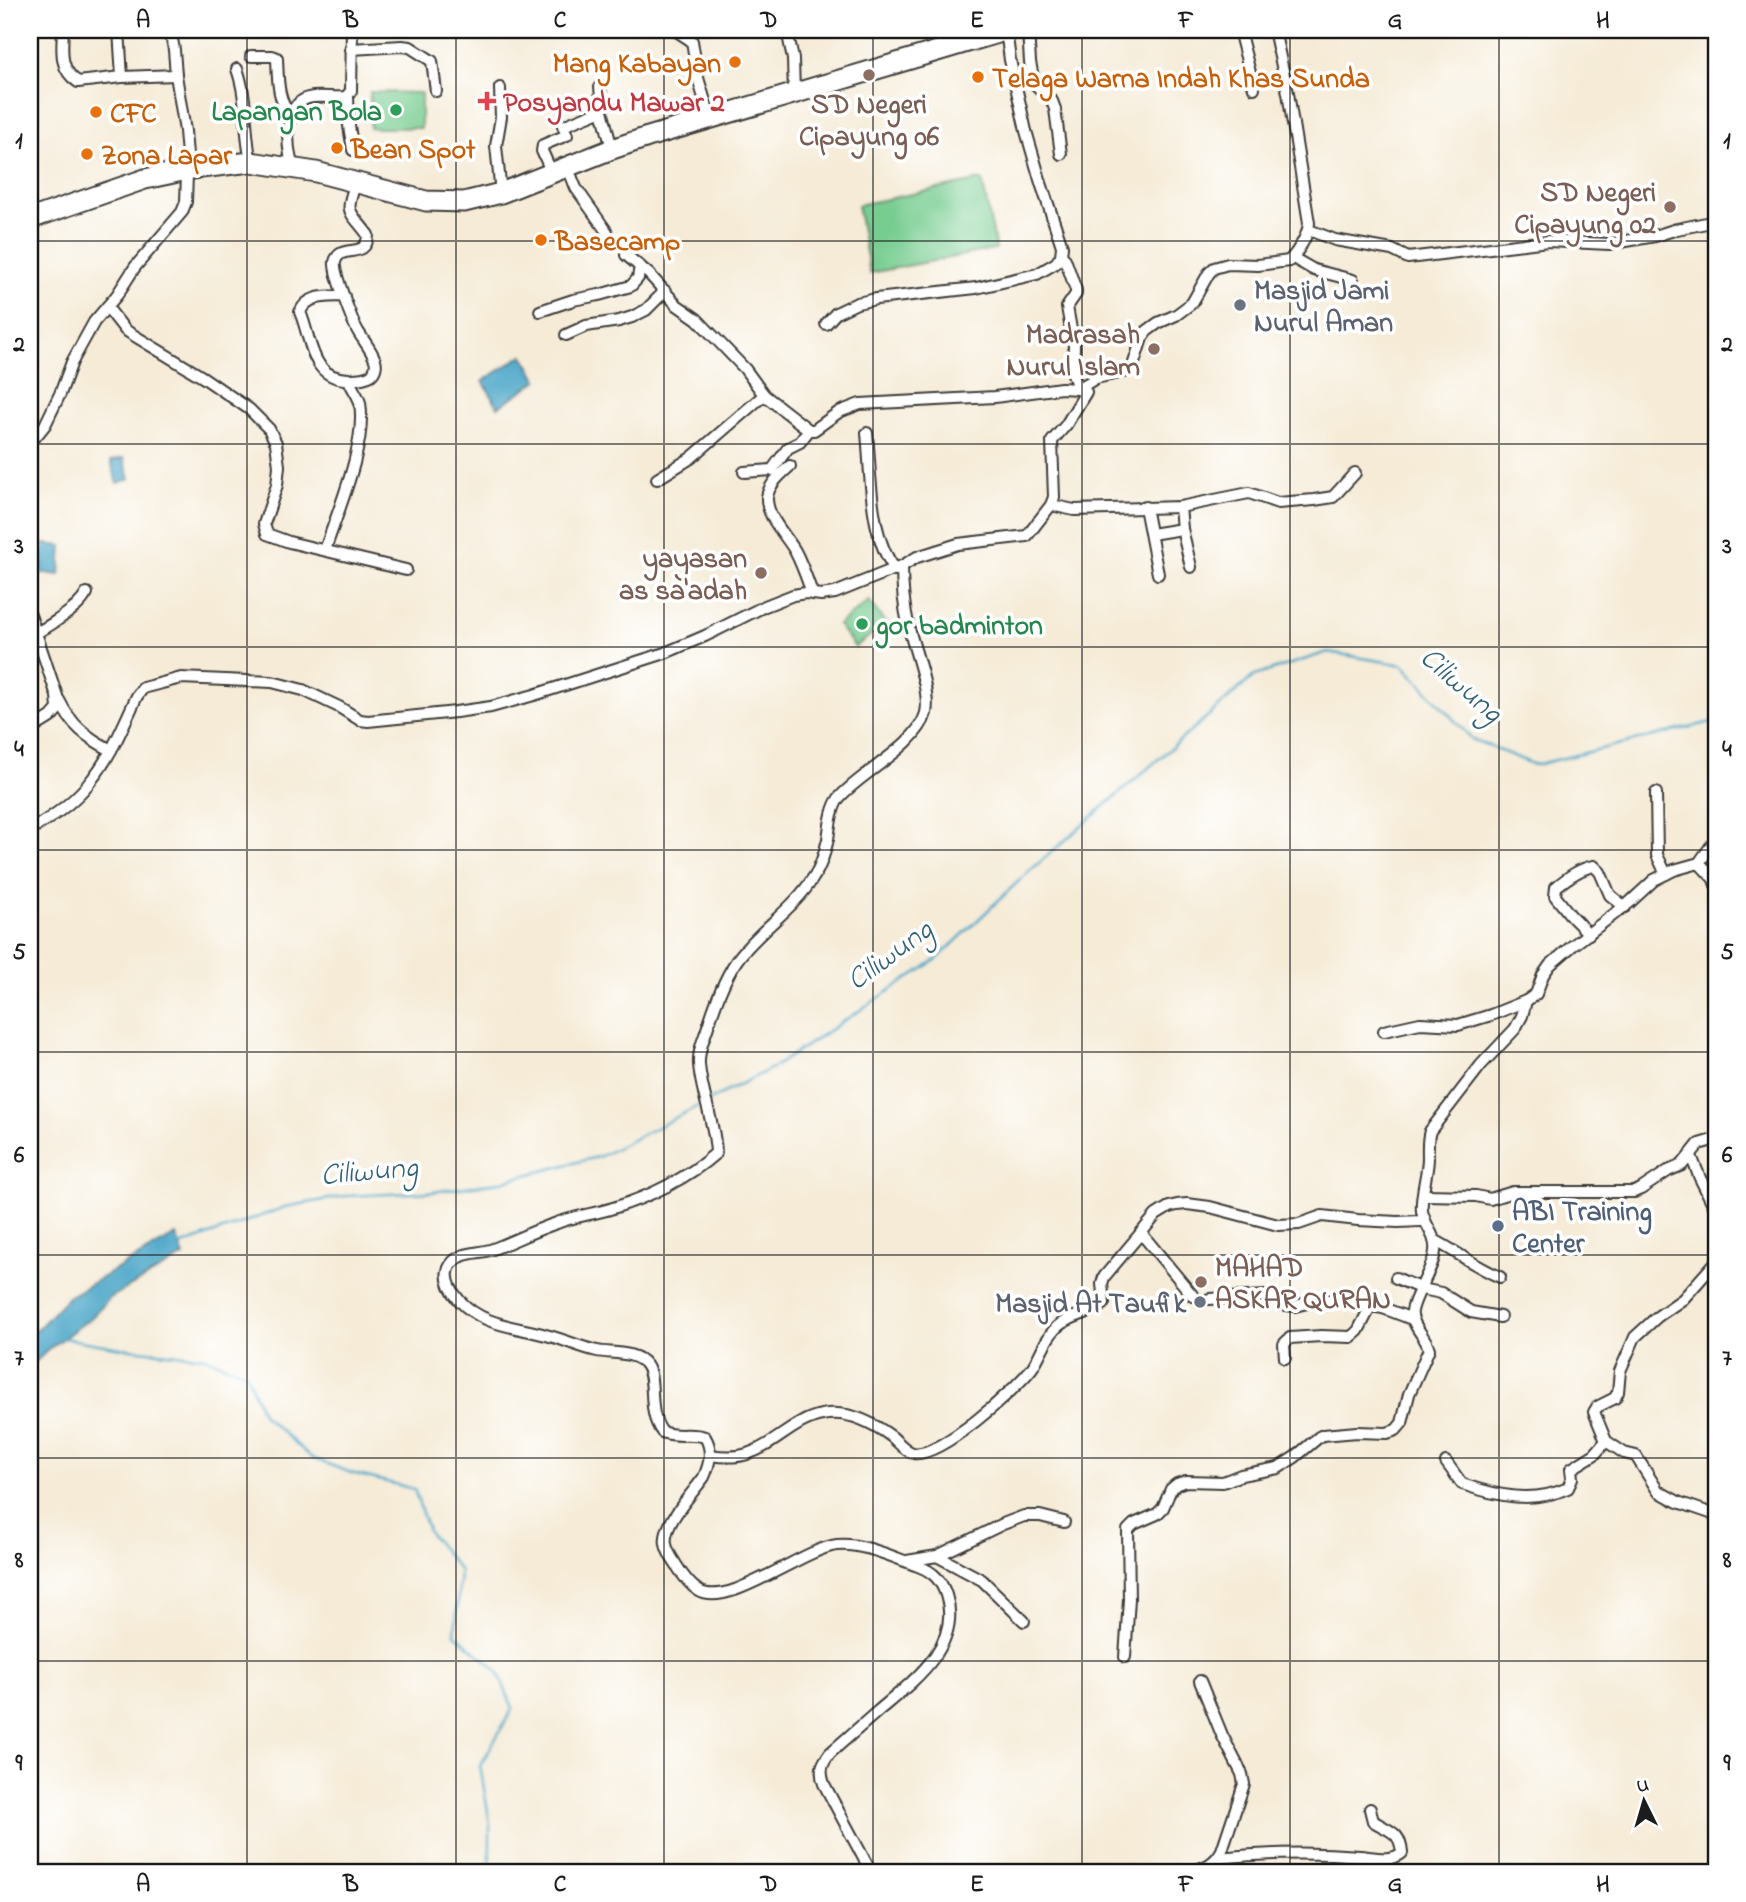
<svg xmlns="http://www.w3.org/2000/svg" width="1746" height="1902" font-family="'Indie Flower',sans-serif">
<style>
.green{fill:#77cc90;stroke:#4a7456;stroke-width:2}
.water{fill:#48a5c7;stroke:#326072;stroke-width:2}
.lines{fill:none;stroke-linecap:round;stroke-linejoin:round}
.stream{stroke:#48a5c7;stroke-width:2.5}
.street-casing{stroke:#3d3b38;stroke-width:14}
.highway-casing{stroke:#3d3b38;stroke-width:23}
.street{stroke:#fff;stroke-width:10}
.highway{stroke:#fff;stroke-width:19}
.grid{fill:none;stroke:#1c1c1c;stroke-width:2;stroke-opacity:0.55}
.food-dot{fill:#e8710a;stroke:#fff;stroke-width:2.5}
.education-dot{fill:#8d6e63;stroke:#fff;stroke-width:2.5}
.health-dot{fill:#e0444e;stroke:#fff;stroke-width:2.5}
.leisure-dot{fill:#2e9e5b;stroke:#fff;stroke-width:2.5}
.worship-dot{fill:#6b7280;stroke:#fff;stroke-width:2.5}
.service-dot{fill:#5c6f8a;stroke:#fff;stroke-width:2.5}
.labels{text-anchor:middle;stroke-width:7;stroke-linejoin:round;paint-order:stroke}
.food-label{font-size:28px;font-weight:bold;fill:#c56008;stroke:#fff;text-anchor:start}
.health-label{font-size:28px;font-weight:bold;fill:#be3a42;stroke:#fff;text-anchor:start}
.education-label{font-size:28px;font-weight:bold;fill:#785e54;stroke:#fff;text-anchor:end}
.leisure-label{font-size:28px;font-weight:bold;fill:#27864d;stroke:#fff;text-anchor:end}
.worship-label{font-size:28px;font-weight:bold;fill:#5b616d;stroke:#fff;text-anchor:start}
.service-label{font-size:28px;font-weight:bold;fill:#4e5e75;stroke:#fff;text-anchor:start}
.water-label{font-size:30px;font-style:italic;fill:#326072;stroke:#fff}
.neatline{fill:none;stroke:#1c1c1c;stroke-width:2.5}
.grid-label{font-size:23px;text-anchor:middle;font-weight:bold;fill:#1c1c1c}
</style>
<rect width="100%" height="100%" fill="#fff"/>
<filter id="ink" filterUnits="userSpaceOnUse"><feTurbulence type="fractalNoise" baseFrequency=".0143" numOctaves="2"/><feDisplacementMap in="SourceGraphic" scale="14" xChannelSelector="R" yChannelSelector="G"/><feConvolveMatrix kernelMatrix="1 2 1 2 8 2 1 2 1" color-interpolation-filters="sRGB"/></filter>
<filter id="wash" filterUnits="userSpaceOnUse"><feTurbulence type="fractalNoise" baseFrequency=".00686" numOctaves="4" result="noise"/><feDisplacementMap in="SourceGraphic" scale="28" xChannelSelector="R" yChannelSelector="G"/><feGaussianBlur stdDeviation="1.57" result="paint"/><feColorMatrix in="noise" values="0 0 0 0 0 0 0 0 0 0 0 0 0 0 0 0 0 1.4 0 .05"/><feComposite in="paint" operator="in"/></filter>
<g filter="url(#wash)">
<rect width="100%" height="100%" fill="#f5ebd7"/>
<g class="green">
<polygon points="370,92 421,93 421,128 370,128"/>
<polygon points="982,180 996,249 870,273 857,205"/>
<polygon points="869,601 886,624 855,647 838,625"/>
</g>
<g class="water">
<polygon points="523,355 538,380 498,407 483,381"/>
<polygon points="124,458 130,479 117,483 111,461"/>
<polygon points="44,544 62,546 60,575 42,573"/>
<polygon points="176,1235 184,1256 110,1298 92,1317 50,1348 30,1367 30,1337 68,1297"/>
</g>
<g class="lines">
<g class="stream">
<polyline points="708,1101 774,1067 936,960 1023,877 1254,676 1328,652 1403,665 1472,739 1535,765 1716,721"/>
<polyline points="177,1247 285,1207 346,1196 433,1192 499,1182 601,1156 702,1104"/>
<polyline points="63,1338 121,1348 205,1357 246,1373 263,1415 312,1458 351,1473 414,1489 428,1531 460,1571 455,1634 497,1670 513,1708 480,1766 490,1823 490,1872"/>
</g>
</g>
</g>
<g filter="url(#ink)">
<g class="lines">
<defs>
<g id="street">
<path d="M63 30C62 50 59 70 78 82L122 77 119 30"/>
<polyline points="675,30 692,41 698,78 710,118"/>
<polyline points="787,30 793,59 794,94"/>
<polyline points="1028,30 1030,62 1034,83 1052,101 1055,109 1061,154"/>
<polyline points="1239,30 1254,88"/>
<polyline points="169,34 183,30"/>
<polyline points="351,49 402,46 410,47 432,61 436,91"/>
<path d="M251 56H272L277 58C278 79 277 100 291 116"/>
<path d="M237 69C248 99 244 131 251 162"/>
<polyline points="122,77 176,75"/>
<polyline points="600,86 602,110 612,149"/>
<polyline points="500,88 501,117 496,146 501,193"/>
<polyline points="348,96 349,126 353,150"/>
<path d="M293 168C287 147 281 101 313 97 324 96 335 98 346 97L351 91 352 30"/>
<polyline points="552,173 542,151 543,145 567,135 563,126 602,110"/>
<polyline points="570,173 576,188 607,232"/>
<polyline points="1309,230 1335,240 1392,250 1408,258 1548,241 1609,244 1655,236 1677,229 1716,221"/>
<polyline points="626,255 649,274 677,305 697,319 745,369 764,395 809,430"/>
<polyline points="1293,258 1314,270 1353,280"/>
<path d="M344 296C327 297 308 294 300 312 312 340 310 380 350 379 356 379 366 378 371 375 375 372 377 365 375 360 372 351 364 341 359 333 353 324 333 271 335 262 340 242 367 261 368 235 349 209 344 215 356 182"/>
<polyline points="107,307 125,330 204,378 249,409 269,429 276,443 279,466 277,485 264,524 267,534 289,542 406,570"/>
<polyline points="540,311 573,300 599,295 631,286 638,278 640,266"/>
<polyline points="826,324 836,313 857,303 876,299 976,288 1037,274 1056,263 1061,256 1062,246 1041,183 1026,131 1010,60 1006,30"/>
<polyline points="566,335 586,326 619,321 632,317 646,310 665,291"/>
<path d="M867 433C871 473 869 538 896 570"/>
<polyline points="30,438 37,435 45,425 60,394 72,362 94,322 117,295 135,267 182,212 186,202 187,174 192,169 187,155 185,131 176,75 174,50 172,39 163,30"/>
<path d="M790 466C781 474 769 484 767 497 766 517 786 535 795 551 802 564 807 579 812 593"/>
<polyline points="744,472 772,470 788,448 800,442 809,430 814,430 839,412 860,404 995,397 1061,388 1078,389 1073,374 1074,346 1067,307 1076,294 1076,290 1065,259 1061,256"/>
<polyline points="657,479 691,458 764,395"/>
<polyline points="1051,505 1074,510 1180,507 1249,493 1278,503 1314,500 1333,497 1355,473"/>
<polyline points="1145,507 1158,574"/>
<polyline points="1180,507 1182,529 1191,567"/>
<polyline points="1151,534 1182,529"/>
<path d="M325 550C338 510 367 445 360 403 358 394 351 388 349 379"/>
<polyline points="30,615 57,696 58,709 51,717 30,730"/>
<path d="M37 632C47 628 53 623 62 617 73 609 80 605 87 593"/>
<path d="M59 700C71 725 86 737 111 750"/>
<polyline points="1656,793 1657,855 1666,874"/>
<path d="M30 830C53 817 77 800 93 778 112 754 124 724 137 696L143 688 181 678 272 682 303 690 339 707 360 720 368 721 456 712 491 707 534 695 665 653 705 636 765 606 793 595 806 593 821 595 835 593 902 566"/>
<polyline points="1699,863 1714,879 1716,885"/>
<path d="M1589 934 1571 916 1555 896 1556 887C1567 878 1580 868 1594 866L1600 872 1610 895 1625 907"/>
<polyline points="1384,1031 1420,1023 1458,1025 1491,1015 1526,1001"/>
<polyline points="1691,1156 1700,1178 1716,1210"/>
<polyline points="1424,1195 1476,1196 1490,1199 1513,1192 1634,1192 1641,1189 1668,1171 1682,1165 1699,1144 1716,1139"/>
<polyline points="1141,1233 1193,1296"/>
<path d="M1434 1240C1457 1252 1476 1267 1500 1277"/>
<polyline points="1716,1262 1683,1299 1657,1317 1635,1337 1620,1371 1618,1392 1615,1398 1597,1407 1594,1412 1606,1441 1624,1453 1636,1456 1658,1491 1678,1502 1716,1515"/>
<polyline points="1396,1278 1422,1289 1441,1293 1471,1312 1500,1317"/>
<polyline points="1209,1299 1267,1296 1271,1296 1286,1305 1295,1306 1319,1300 1336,1300 1383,1308 1412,1319"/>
<polyline points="1285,1358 1284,1344 1290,1338 1321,1336 1351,1337 1358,1331 1371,1306"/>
<path d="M710 1455C723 1457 735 1458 747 1454 774 1446 794 1420 822 1415 847 1410 873 1423 892 1437 898 1442 905 1451 913 1453 939 1459 1017 1388 1032 1368 1041 1355 1045 1338 1057 1327 1071 1314 1096 1313 1104 1303L1102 1284 1104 1277 1156 1215 1169 1207 1177 1205 1187 1204 1210 1207 1278 1225 1299 1224 1322 1216 1358 1220 1398 1222 1421 1221 1424 1217"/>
<path d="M1446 1462 1462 1484C1497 1496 1533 1504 1568 1488L1572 1478 1571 1469 1595 1454 1606 1441"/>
<polyline points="937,1556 982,1580 1024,1621"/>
<polyline points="907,1561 937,1556 1003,1524 1024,1516 1040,1516 1064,1522"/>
<path d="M1125 1657 1129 1599 1128 1530 1134 1524 1157 1514 1163 1508 1171 1489 1177 1484 1186 1481 1223 1482 1241 1475 1278 1468 1295 1457 1319 1437 1323 1435 1357 1432 1387 1433 1396 1430 1402 1423 1409 1394 1429 1349C1426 1337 1414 1328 1412 1316 1409 1303 1434 1269 1435 1251 1437 1236 1424 1225 1422 1211 1420 1197 1428 1173 1428 1158 1428 1148 1427 1140 1430 1131L1481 1065 1515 1029 1522 1016 1526 1001 1536 994 1543 975 1550 965 1572 946 1629 903 1654 880 1674 870 1699 863 1716 839"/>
<path d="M1218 1858C1265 1853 1313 1852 1360 1856 1373 1857 1392 1862 1402 1853 1400 1831 1390 1832 1373 1821L1370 1809"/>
<path d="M871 1872 824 1784C819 1770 822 1764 830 1753 846 1739 862 1725 878 1711 911 1683 963 1646 946 1595 941 1580 934 1572 918 1566 895 1558 861 1542 837 1545 802 1549 729 1609 699 1591 689 1585 681 1573 675 1563 671 1557 667 1551 666 1544 662 1524 693 1493 704 1477 710 1463 713 1450 705 1437 691 1432 676 1438 662 1432 646 1411 657 1380 646 1365 636 1351 612 1354 597 1351 579 1347 563 1339 546 1335 514 1326 483 1326 459 1300 450 1289 442 1274 453 1262 463 1251 480 1254 493 1249 514 1241 535 1230 557 1223 575 1216 595 1214 613 1208 649 1197 688 1178 716 1153 715 1123 701 1094 699 1064 698 1049 705 1037 709 1023 716 1002 724 979 737 960 759 930 793 910 813 878 821 867 825 852 828 839 830 826 831 809 839 798 860 773 917 746 926 713 931 690 913 648 908 624 904 606 902 585 902 566L917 557 958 544 1027 536 1051 505 1054 497 1052 441 1066 425 1086 392 1078 389 1096 378 1128 371 1133 366 1142 338 1147 331 1158 323 1176 315 1192 303 1209 273 1214 268 1228 264 1258 265 1289 261C1298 252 1308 236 1309 223L1288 93 1274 30"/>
<path d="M1191 1872C1205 1867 1215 1864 1222 1850L1244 1784 1242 1774 1222 1735 1200 1681"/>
</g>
<polyline id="highway" points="30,219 145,179 192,169 251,162 316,172 426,201 464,202 501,193 612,149 648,137 1008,30"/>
</defs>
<use href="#street" class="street-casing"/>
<use href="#highway" class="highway-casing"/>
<use href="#street" class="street"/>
<use href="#highway" class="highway"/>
</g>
</g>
<path class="grid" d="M247 30V1872M456 30V1872M664 30V1872M873 30V1872M1082 30V1872M1290 30V1872M1499 30V1872M30 241H1716M30 444H1716M30 647H1716M30 850H1716M30 1052H1716M30 1255H1716M30 1458H1716M30 1661H1716"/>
<g class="food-dot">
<circle cx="735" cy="62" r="7"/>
<circle cx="978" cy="77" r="7"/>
<circle cx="96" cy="112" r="7"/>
<circle cx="337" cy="148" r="7"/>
<circle cx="87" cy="154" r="7"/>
<circle cx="541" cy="240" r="7"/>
</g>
<g class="education-dot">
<circle cx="869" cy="75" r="7"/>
<circle cx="1670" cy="207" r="7"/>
<circle cx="1154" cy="349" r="7"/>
<circle cx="761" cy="573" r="7"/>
<circle cx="1201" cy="1282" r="7"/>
</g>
<path class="health-dot" d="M483.5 90.5h7v7h7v7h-7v7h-7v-7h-7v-7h7z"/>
<g class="leisure-dot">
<circle cx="396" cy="110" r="7"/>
<circle cx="862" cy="624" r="7"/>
</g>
<g class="worship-dot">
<circle cx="1240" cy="305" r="7"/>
<circle cx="1200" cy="1302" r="7"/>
</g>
<circle class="service-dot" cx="1498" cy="1226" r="7"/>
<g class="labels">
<g class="food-label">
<text x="721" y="72" text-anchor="end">Mang Kabayan</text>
<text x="992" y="87">Telaga Warna Indah Khas Sunda</text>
<text x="110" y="122">CFC</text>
<text x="351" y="158">Bean Spot</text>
<text x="101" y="164">Zona Lapar</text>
<text x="555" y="250">Basecamp</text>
</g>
<g class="health-label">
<text x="503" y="111">Posyandu Mawar 2</text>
</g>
<g class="education-label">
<text x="869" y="113" text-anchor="middle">SD Negeri<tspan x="869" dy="32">Cipayung 06</tspan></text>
<text x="1656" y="201">SD Negeri<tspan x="1656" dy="32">Cipayung 02</tspan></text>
<text x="1140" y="343">Madrasah<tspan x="1140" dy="32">Nurul Islam</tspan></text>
<text x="747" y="567">yayasan<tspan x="747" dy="32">as sa'adah</tspan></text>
<text x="1215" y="1276" text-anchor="start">MAHAD<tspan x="1215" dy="32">ASKAR QURAN</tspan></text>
</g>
<g class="leisure-label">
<text x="382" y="120">Lapangan Bola</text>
<text x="876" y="634" text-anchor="start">gor badminton</text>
</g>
<g class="worship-label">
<text x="1254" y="299">Masjid Jami<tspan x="1254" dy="32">Nurul Aman</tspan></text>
<text x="1186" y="1312" text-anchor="end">Masjid At Taufik</text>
</g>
<g class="service-label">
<text x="1512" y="1220">ABI Training<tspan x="1512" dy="32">Center</tspan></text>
</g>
<g class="water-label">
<text transform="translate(1462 684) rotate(41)" y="10">Ciliwung</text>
<text transform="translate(889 954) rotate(-36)" y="10">Ciliwung</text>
<text transform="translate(369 1170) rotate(-5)" y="10">Ciliwung</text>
</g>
</g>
<rect width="1746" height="1902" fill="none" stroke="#fff" stroke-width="77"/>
<g transform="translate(1644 1801) rotate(355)" stroke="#ffffff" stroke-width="5" paint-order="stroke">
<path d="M0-5L12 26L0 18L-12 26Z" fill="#1c1c1c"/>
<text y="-10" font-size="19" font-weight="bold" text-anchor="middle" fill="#1c1c1c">U</text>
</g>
<rect x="38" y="38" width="1670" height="1826" class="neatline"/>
<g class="grid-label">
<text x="143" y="27">A</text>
<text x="351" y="27">B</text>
<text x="560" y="27">C</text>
<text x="769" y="27">D</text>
<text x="977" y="27">E</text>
<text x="1186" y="27">F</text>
<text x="1395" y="27">G</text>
<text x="1603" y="27">H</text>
<text x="19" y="148">1</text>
<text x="1727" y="148">1</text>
<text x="19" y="351">2</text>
<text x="1727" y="351">2</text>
<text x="19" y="553">3</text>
<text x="1727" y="553">3</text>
<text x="19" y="756">4</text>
<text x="1727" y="756">4</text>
<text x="19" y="959">5</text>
<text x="1727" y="959">5</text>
<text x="19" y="1162">6</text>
<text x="1727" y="1162">6</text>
<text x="19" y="1365">7</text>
<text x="1727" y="1365">7</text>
<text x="19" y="1567">8</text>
<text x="1727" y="1567">8</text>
<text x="19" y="1770">9</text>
<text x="1727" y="1770">9</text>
<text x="143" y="1891">A</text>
<text x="351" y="1891">B</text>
<text x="560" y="1891">C</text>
<text x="769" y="1891">D</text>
<text x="977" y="1891">E</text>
<text x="1186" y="1891">F</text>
<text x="1395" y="1891">G</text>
<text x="1603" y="1891">H</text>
</g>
</svg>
